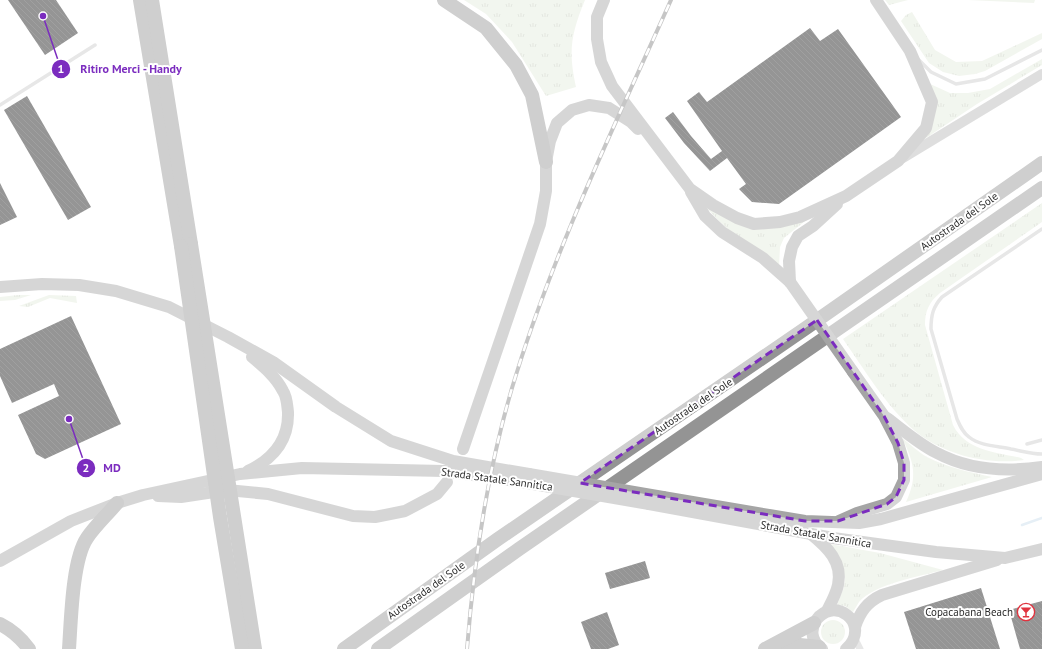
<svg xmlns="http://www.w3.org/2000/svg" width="1042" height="649" font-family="'PT Sans',sans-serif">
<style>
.grass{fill:url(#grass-tufts)}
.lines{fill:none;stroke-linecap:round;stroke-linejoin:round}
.stream{stroke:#c7dcea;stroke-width:2.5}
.building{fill:url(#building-back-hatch)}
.lane{stroke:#cacaca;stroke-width:3.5}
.street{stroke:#cacaca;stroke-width:7}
.secondary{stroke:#b7b7b7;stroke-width:10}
.primary{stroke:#a5a5a5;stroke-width:12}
.highway{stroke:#949494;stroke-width:14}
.rail-casing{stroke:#828282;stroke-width:4}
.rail{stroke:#fff;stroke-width:2.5;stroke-dasharray:8;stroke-linecap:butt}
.primary-bridge{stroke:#a5a5a5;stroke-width:12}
.highway-bridge{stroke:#949494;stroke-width:14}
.marked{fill:none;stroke:#7b2cbf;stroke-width:3;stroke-dasharray:8 5;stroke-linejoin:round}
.labels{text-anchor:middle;stroke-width:4;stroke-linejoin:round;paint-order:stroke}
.street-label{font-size:11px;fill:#2d2d2d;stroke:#fff}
.poi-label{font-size:11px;fill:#2d2d2d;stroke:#fff;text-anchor:end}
.leader{fill:none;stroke:#7b2cbf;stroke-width:1.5}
.callout-dot{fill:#7b2cbf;stroke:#fff;stroke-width:1.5}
.mark-label{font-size:12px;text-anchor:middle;font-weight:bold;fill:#fff}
.callout-label{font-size:12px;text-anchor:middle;font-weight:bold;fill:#7b2cbf;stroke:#fff;stroke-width:4;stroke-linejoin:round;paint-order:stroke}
</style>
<defs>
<pattern id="grass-tufts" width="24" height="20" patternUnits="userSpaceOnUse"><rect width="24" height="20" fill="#e3eadb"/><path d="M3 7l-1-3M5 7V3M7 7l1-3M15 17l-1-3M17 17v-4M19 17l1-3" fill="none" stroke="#c3c9bc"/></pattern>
<pattern id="building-back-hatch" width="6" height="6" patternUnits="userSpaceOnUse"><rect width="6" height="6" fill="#141414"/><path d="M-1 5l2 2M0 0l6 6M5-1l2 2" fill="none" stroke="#2e2e2e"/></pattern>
</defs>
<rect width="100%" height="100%" fill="#fff"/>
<g class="grass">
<path d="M464 0H585C571 34 568 51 576 87L546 96 512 42 486 14Z"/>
<polygon points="885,0 908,0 889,5"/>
<polygon points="968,0 1035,0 1034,3"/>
<polygon points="912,12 935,50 956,62 982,61 1042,33 1042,39 985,71 975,74 959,76 943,72 929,63 901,21 906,15"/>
<polygon points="1042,59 1042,65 977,104 914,146 925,132 928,83 950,93 968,93 990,89"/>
<path d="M1042 203V222L940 293C929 302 925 311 925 325L953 425C966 451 996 452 1021 458L1024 460C987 465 944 455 915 431 886 406 864 369 843 339Z"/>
<path d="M707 208 744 225 815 213 784 238 780 247 779 267C754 249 727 232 707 208Z"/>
<polygon points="18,295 31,295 15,300 0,301 0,297"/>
<polygon points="49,295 76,296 77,303 50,298 28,307 19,306"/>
<path d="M902 438C910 444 918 452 927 457 948 468 970 472 992 477L906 502C918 477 914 462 902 438Z"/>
<path d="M830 544 880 553 943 570C921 576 874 584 859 602 857 605 855 609 853 612L845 606 837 605 844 587 845 577Z"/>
<circle cx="833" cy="632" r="12"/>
</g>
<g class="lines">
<polyline class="stream" points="1022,525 1042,518"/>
</g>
<g class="building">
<polygon points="8,0 56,0 78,33 45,55"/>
<polygon points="810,28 820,41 838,29 901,117 779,204 752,202 739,189 746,184 727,158 710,171 684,143 665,118 673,112 691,136 711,159 722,151 687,101 699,92 707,102"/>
<polygon points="27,96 91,207 68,220 4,110"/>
<polygon points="0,183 17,217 0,225"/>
<polygon points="71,316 121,424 45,459 36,454 18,415 59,396 54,384 12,403 0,376 0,349"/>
<polygon points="645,561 650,578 610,589 605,573"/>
<polygon points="981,588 1000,649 916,649 904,612"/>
<polygon points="1042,601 1042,649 1020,649 1009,610"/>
<polygon points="607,612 619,645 608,649 591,649 581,622"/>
</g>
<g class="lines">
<g class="lane">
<polyline points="918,59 931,72 956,84 985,79 1042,50"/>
<polyline points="0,105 95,45"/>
<path d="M1042 229 942 297C933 307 931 315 931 329L957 419C960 426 963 433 969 437 980 446 997 446 1011 449 1022 451 1031 454 1042 454"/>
<polyline points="1027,444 1042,440"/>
</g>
<polyline class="street" points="854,637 860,649"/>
<polyline class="secondary" points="903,158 1042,74"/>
<g class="primary">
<polyline points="604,0 597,17 597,39 601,62 612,86 690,189 713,205 737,218 754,224 780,222 800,217 846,196 898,161 926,128 932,102 910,51 876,0"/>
<polyline points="691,192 705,216 722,232 763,258 790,282"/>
<polyline points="790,282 789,261 792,247 798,236 813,226 837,204"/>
<polyline points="0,287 42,284 79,285 116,291 169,307 228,337 273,362 336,407 391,441 453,461 529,474"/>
<path d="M887 418C903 430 919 444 937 453 969 470 1007 472 1042 467"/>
<polyline points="463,449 540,224 546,191 546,162 550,141 557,123 572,110 589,105 609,108 631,122 638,129"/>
<path d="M248 471C273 459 289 441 288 412 287 404 287 397 283 391 276 377 264 367 252 357"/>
<polyline points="158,496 181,497 227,490 268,494 353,516 375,517 405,511 437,494 447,482"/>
<polyline points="663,497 805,521 859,523 881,519 1042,474"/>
<polyline points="649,504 833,538 936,552 1005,558 1042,549"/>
<polyline points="839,521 857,513 887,504 896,497 904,480 904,463 898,443 884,416 853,372"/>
<path d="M811 534C827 547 843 562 838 585 836 594 831 603 827 611"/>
<polyline points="0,561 71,521 117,503 143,495 240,474 302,468 444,471 516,481"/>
<path d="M855 627C860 612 867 602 882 595L997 560"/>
<path d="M822 649C798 632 824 598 847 615 851 618 854 622 855 628 856 636 852 644 846 649"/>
</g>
<g class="highway">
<polyline points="140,0 181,246"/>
<polyline points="152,0 191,244"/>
<polyline points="444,0 486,28 516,65 532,95 546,162"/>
<path d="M0 624C12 630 21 638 29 649"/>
<polyline points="775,645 790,644 819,647"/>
<path d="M69 649C71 622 72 560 87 538 95 526 107 515 117 503"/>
<polyline points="344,649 498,539 806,328 1042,163"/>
<polyline points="378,649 519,549 1042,188"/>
<polyline points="765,649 814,623"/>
</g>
<defs>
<path id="rail" d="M467 649C474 561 487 473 512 388 552 254 614 127 671 0"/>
</defs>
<use href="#rail" class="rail-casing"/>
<use href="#rail" class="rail"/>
<g class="primary-bridge">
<polyline points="790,282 853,372"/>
<polyline points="529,474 663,497"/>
<polyline points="516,481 649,504"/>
</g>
<g class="highway-bridge">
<polyline points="191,244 255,649"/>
<polyline points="181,246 220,517 242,649"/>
</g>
</g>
<path d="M0 0H1042V649H0ZM817 320 884 416 898 443 904 463V480L896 497 887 504 838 521H805L580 483Z" fill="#fff" fill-opacity=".55" fill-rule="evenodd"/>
<path class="marked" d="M817 320 884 416 898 443 904 463V480L896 497 887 504 838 521H805L580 483Z"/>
<defs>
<symbol id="bar-ring" viewBox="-11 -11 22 22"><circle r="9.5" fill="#fff" stroke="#e0333f" stroke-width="1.5"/><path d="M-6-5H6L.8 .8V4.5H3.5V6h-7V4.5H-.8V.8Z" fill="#e0333f"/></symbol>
</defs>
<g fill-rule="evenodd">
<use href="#bar-ring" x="1016" y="602" width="20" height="20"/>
</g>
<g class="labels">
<g class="street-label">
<text transform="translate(959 221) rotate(-35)" y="4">Autostrada del Sole</text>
<text transform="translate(693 406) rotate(-34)" y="4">Autostrada del Sole</text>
<text transform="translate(497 479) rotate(8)" y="4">Strada Statale Sannitica</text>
<text transform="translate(816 534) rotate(10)" y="4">Strada Statale Sannitica</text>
<text transform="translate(426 590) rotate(-35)" y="4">Autostrada del Sole</text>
</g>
<g class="poi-label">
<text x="1013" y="616">Copacabana Beach</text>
</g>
</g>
<path class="leader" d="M43 16L61 69M69 419L86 468"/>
<g class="callout-dot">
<circle cx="43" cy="16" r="4"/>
<circle cx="69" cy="419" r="4"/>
<circle cx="61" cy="69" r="10"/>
<circle cx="86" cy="468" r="10"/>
</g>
<g class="mark-label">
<text x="61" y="73">1</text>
<text x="86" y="472">2</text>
</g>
<g class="callout-label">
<text x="131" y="73">Ritiro Merci - Handy</text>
<text x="112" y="472">MD</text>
</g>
</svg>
